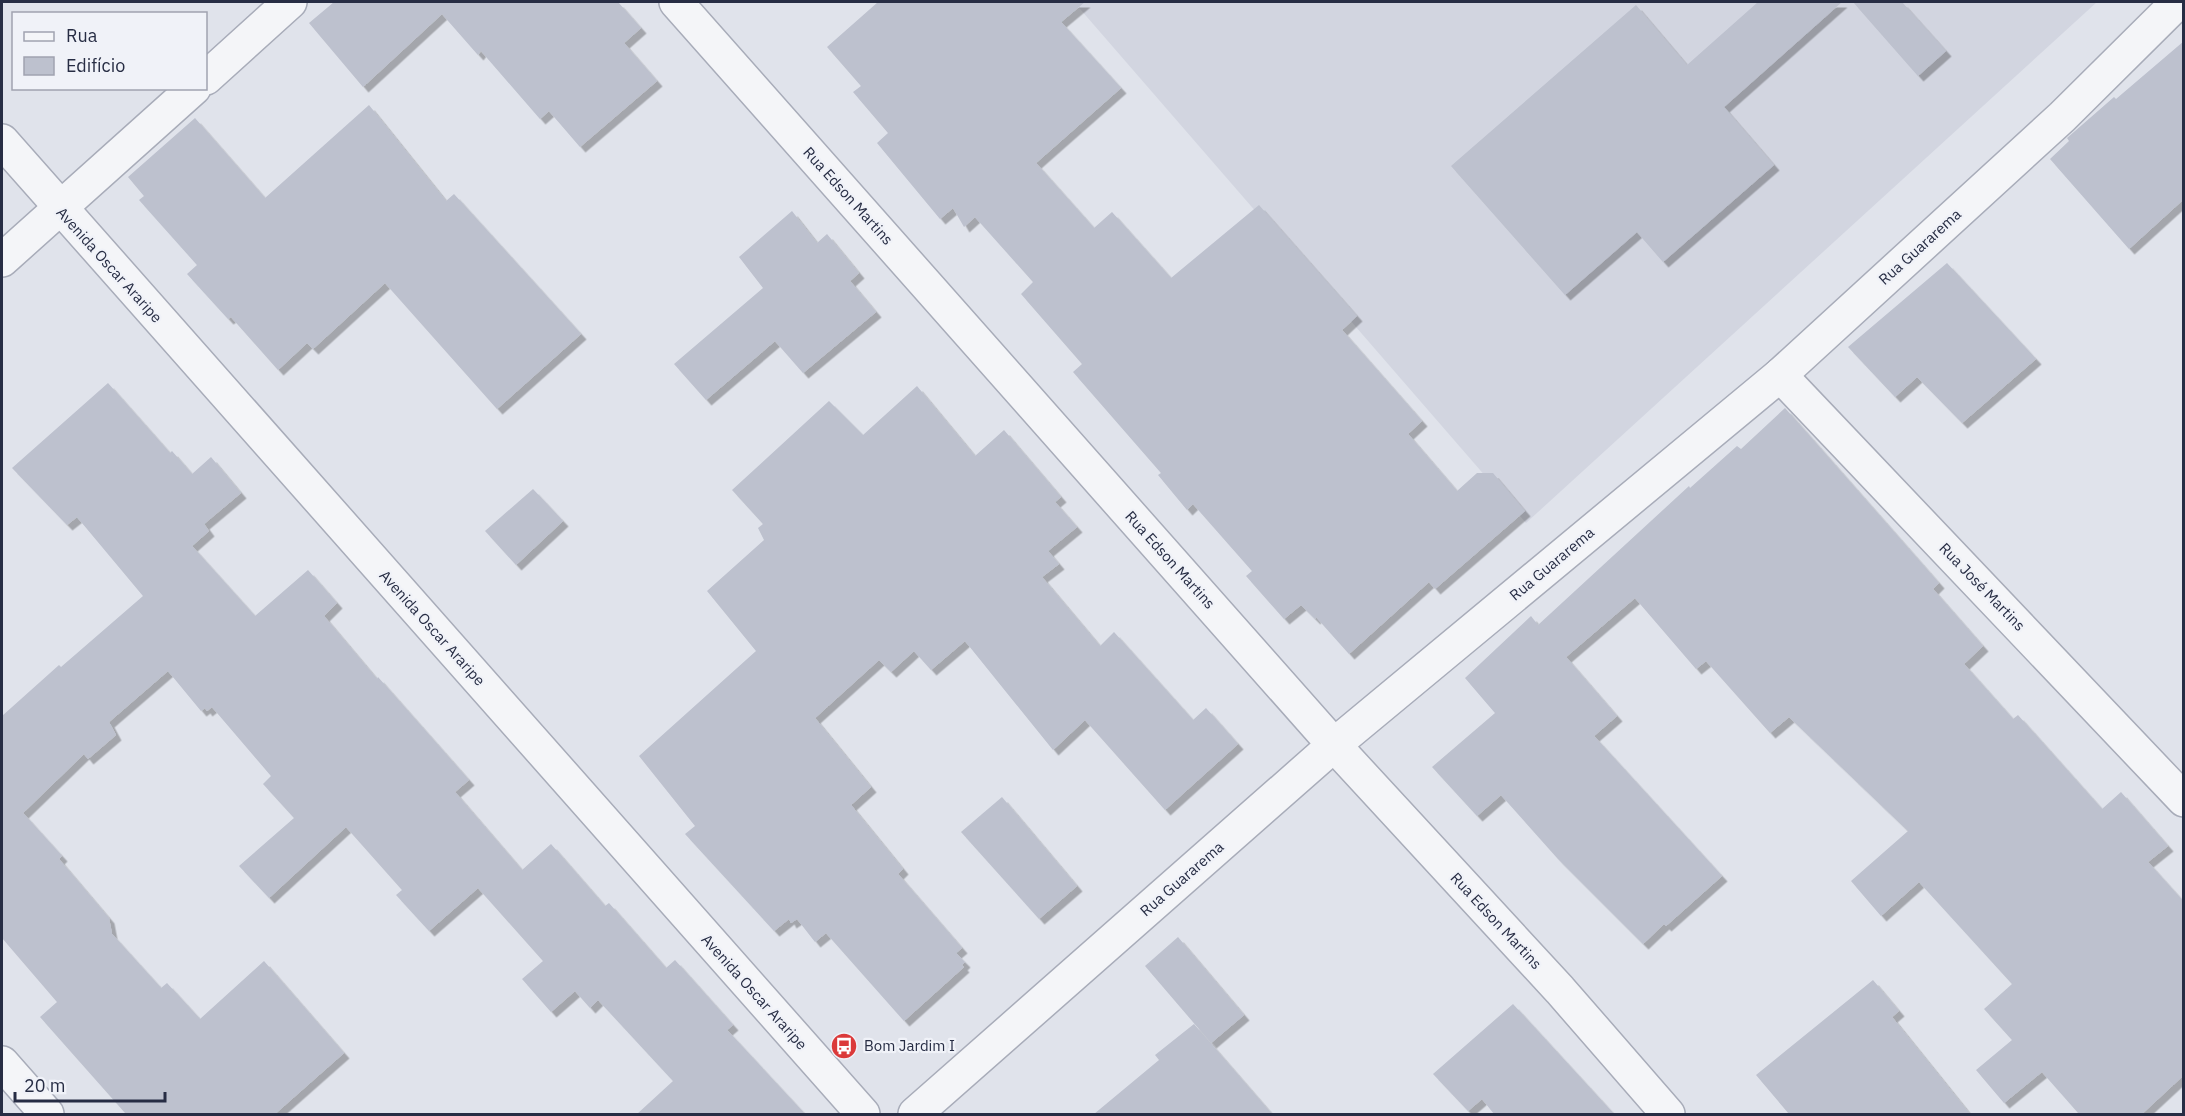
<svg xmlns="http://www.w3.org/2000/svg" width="2185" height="1116" font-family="'IBM Plex Sans',sans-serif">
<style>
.built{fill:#d2d5e0}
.building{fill:#bdc1ce;filter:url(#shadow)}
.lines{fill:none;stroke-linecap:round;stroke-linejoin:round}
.minor-casing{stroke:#a8acb9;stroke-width:36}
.minor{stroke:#f4f5f8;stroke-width:33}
.labels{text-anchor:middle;stroke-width:4.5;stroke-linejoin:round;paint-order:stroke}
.street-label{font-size:15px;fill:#272d44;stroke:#f0f2f8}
.poi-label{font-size:15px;fill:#272d44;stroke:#f0f2f8;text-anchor:start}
</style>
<defs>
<filter id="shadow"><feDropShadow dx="5.5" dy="5.5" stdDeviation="0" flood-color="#0004"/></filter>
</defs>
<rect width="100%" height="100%" fill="#e0e3eb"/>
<polygon class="built" points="1074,2 2097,2 1526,523"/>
<g class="building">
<polygon points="334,2 618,2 641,28 624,43 657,81 580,147 549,111 540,119 481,51 478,55 442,14 363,87 309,23"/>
<polygon points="878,2 1085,2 1061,22 1121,88 1036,163 1094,228 1112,212 1171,278 1259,205 1357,316 1342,330 1422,421 1408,434 1457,491 1477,473 1493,473 1525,511 1435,589 1429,582 1349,654 1316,617 1315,619 1301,605 1284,619 1246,576 1252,571 1193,504 1187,510 1158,475 1161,473 1073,372 1082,364 1021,294 1033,282 975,217 964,227 953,208 940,219 877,143 888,133 853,92 861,86 827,47"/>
<polygon points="1758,2 1842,2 1724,107 1774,165 1663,262 1637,232 1565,295 1451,166 1636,5 1687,65"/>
<polygon points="1853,2 1902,2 1946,51 1918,76"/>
<polygon points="2184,41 2184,199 2129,249 2050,159 2069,141 2067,138 2114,97 2116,99"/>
<polygon points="369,105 446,201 454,194 581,334 497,409 385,283 313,349 307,343 278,370 231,317 228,319 187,274 197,265 139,200 144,196 128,177 195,118 265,198"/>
<polygon points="792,211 817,243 827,234 859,273 850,281 876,312 803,373 775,341 706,400 674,364 763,288 739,257"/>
<polygon points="1947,263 2036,359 1962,423 1917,377 1895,397 1848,347"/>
<polygon points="108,383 170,453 172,451 192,474 211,457 241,493 204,524 209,531 192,546 255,616 308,570 337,603 324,616 377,679 378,677 469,780 455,792 522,870 551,844 605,906 609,903 666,968 675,960 733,1025 727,1030 805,1114 637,1114 673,1081 598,1000 590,1008 575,991 551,1012 522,979 543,961 478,888 429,931 396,895 402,890 346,827 269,898 239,866 294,818 263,784 271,776 212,707 207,711 205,708 201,711 168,671 109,722 116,735 88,759 84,754 23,813 62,856 59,859 109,918 112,934 161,988 167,983 200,1019 264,961 344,1053 275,1114 126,1114 40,1017 57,1002 2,938 2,716 59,665 61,667 143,596 77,517 67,525 12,468"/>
<polygon points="917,386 975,456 1004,430 1061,497 1055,502 1077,527 1048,551 1059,564 1042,577 1100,646 1114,632 1193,720 1206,708 1238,744 1165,810 1085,720 1053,750 965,641 931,670 914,651 891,672 879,660 815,718 871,787 851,805 903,869 898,874 962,948 956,953 965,962 962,965 964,967 904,1021 826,933 815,942 797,919 791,923 789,919 774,931 685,834 695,826 639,756 756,651 707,591 764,540 758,528 763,524 732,490 829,401 863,435"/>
<polygon points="1785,408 1939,583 1933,589 1983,646 1964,664 2013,719 2018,715 2102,809 2121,792 2168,846 2148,862 2184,902 2184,1075 2142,1114 2079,1114 2042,1072 2004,1103 1976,1070 2012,1040 1984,1009 2012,984 1919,882 1881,916 1851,881 1908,831 1789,717 1770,733 1706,661 1696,669 1635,598 1566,657 1617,716 1594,736 1722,876 1666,926 1664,924 1643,944 1558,859 1501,795 1477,816 1432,767 1495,713 1465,678 1531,616 1538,625 1689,486 1690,488 1737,446 1741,449"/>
<polygon points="533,489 563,521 516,565 485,531"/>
<polygon points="1002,797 1077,886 1039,919 961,832"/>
<polygon points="1178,937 1244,1015 1211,1043 1145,966"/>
<polygon points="1873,980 1899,1011 1892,1017 1970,1114 1789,1114 1756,1075"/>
<polygon points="1513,1004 1614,1114 1494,1114 1482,1099 1468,1111 1433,1074"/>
<polygon points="1194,1024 1272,1114 1094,1114 1159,1060 1155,1055"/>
</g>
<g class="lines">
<defs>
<g id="minor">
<polyline points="676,2 1334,745 1560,990 1668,1114"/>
<polyline points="206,78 290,2"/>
<polyline points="2,141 863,1114"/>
<polyline points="2,260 194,88"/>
<polyline points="1780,375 2184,800"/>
<polyline points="2,1063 47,1114"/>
<polyline points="915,1114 1334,745 1780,375 2062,117 2178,2"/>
</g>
</defs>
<use href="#minor" class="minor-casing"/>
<use href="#minor" class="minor"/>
</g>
<defs>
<symbol id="bus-disc" viewBox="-11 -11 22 22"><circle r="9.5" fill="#db3a3a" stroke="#f0f2f8"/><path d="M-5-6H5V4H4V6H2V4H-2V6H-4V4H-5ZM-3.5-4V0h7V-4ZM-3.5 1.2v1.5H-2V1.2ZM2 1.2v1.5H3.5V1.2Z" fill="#fff"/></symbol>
</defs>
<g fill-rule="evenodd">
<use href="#bus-disc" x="829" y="1031" width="30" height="30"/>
</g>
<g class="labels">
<g class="street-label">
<text transform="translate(848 196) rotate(48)" y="5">Rua Edson Martins</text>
<text transform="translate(1920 247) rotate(-42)" y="5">Rua Guararema</text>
<text transform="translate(109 265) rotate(48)" y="5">Avenida Oscar Araripe</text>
<text transform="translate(1170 560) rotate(48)" y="5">Rua Edson Martins</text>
<text transform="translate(1552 564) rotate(-40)" y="5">Rua Guararema</text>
<text transform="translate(1982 587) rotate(46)" y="5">Rua José Martins</text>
<text transform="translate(432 628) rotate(48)" y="5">Avenida Oscar Araripe</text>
<text transform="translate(1182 879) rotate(-41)" y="5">Rua Guararema</text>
<text transform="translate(1496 921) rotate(47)" y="5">Rua Edson Martins</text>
<text transform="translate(754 992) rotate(48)" y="5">Avenida Oscar Araripe</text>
</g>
<g class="poi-label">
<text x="864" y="1051">Bom Jardim I</text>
</g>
</g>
<rect width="2185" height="1116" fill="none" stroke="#272d44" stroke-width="6"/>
<rect x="12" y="12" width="195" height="78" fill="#f0f2f8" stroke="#a0a3b0" stroke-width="1.5"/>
<rect x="24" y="32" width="30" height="9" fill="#f4f5f8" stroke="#a0a3b0" stroke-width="1.5"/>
<text x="66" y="42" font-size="18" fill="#272d44">Rua</text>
<rect x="24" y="57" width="30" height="18" fill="#bdc1ce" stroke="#a0a3b0" stroke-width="1.5"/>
<text x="66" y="72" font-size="18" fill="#272d44">Edifício</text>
<path d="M15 1092v9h150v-9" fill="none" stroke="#272d44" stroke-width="3"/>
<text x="24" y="1092" font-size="18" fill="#272d44" stroke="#f0f2f8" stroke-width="4.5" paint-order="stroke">20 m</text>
</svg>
